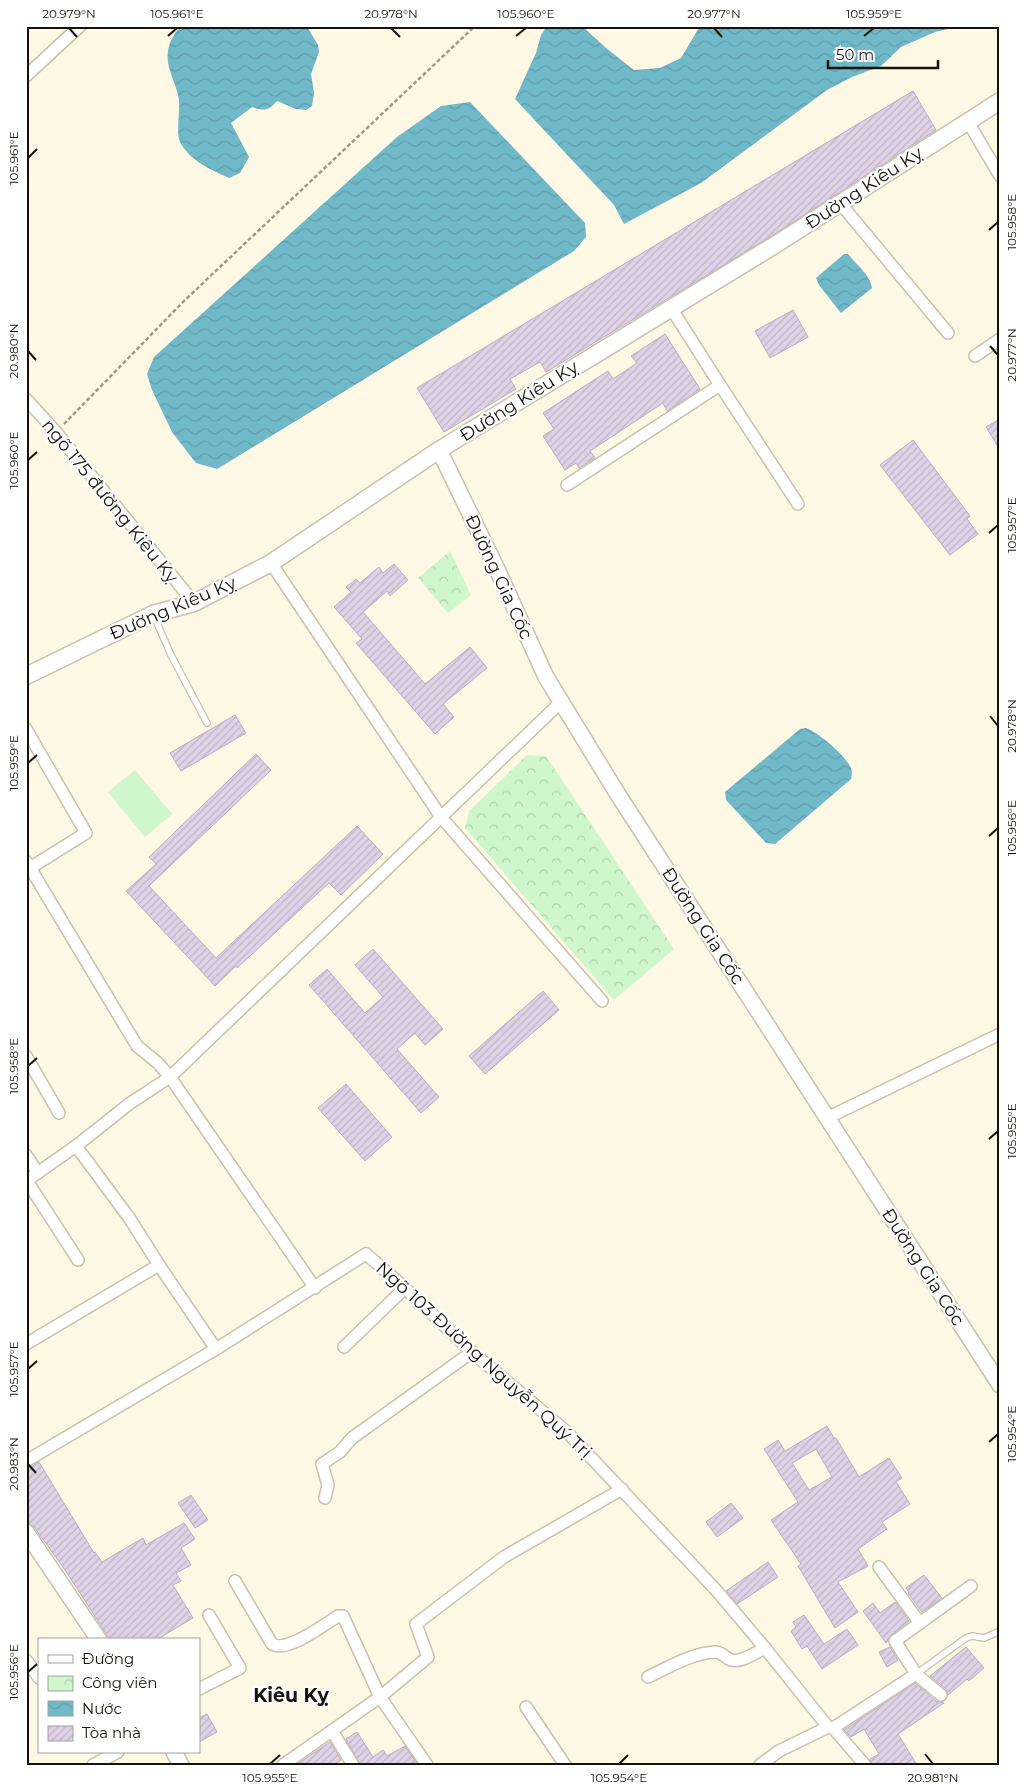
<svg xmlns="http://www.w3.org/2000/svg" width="1026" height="1791" font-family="Montserrat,sans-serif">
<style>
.park{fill:url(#park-crowns)}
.pitch{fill:#cff6cd}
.water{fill:url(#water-waves)}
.building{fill:url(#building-hatch);stroke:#bbaec3;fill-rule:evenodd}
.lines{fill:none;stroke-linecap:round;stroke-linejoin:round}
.service-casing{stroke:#c9c1ab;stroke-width:8}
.minor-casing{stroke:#c9c1ab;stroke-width:14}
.tertiary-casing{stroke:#c9c1ab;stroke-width:18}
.secondary-casing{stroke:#c9c1ab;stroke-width:19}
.path{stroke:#9d988a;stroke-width:2.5;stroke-dasharray:4 2.5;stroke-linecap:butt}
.service{stroke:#fff;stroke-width:5.5}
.minor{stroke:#fff;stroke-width:11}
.tertiary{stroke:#fff;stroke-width:15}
.secondary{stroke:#fff;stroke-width:16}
.ticks{fill:none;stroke:#16130b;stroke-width:2}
.labels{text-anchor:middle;stroke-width:4.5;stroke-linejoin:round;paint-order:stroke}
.street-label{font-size:18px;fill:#16130b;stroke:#fff}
.neighbourhood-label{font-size:19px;font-weight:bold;fill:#16130b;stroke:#fff}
.neatline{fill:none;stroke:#16130b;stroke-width:2}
.ticks-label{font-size:12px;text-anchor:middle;fill:#16130b}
</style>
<defs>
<pattern id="park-crowns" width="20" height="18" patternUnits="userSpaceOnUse" patternTransform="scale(1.25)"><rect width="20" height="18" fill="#cff6cd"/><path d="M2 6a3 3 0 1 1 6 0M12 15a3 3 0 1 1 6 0" fill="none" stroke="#b1d2af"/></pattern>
<pattern id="water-waves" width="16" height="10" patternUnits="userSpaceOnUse" patternTransform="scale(1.25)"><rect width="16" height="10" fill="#70b9c9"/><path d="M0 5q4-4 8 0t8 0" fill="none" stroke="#609eab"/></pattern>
<pattern id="building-hatch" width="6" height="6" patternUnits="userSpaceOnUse" patternTransform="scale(1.25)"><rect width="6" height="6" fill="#dfd2e7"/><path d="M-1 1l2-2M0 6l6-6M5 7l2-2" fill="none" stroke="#bfb3c5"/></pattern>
</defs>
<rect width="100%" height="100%" fill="#fef8e5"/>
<g class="park">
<polygon points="450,551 471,595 448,613 418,578"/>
<polygon points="527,755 546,756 674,949 614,1000 465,828 469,811"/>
</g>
<polygon class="pitch" points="135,770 172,814 145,837 108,792"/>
<g class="water">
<path d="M180 26H305L309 30 318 45 319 52 311 74 314 93 312 106 306 110 296 109 277 101C268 111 264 111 252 107L231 123 249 157 240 173 229 178C210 169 190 161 180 142 176 133 180 111 179 100 177 84 165 67 168 51 169 42 175 33 180 26Z"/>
<polygon points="547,26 582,26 606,48 634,70 660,68 681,58 700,26 960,26 935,32 901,47 881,66 852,77 827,90 701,183 624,224 614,205 515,99 536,53 541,35"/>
<polygon points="470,102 585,223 586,237 574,251 217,469 196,463 172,432 152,390 147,374 154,357 397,137 441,106"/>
<path d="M844 254H848C855 263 871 276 872 288L841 313 819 285 816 278Z"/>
<path d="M806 728C819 733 845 755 851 768 852 771 852 776 851 779L775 844 766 843 726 800 725 792 800 729Z"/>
</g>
<g class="building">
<polygon points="913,91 936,130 773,235 546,372 540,362 510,379 516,389 444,432 417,388"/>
<polygon points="793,310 808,337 770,358 755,331"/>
<polygon points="665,334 700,389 667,411 663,403 590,451 595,458 579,468 576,463 565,470 543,436 554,429 543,413 608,371 613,379 637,363 631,356"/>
<polygon points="1000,419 1000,450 986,427"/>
<polygon points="913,440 970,516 967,519 978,534 950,555 880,465"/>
<polygon points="394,564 408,580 390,596 387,591 363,612 425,684 470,647 487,668 443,704 454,717 435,734 356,643 362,639 334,607 351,592 346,587 356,579 360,583 379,567 383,573"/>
<polygon points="235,715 246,733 181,771 170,753"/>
<polygon points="256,754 271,770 149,886 216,958 357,826 383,854 341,895 329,883 237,968 236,966 215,986 126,891 156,864 149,857"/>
<polygon points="373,949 443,1029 425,1045 415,1033 397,1049 439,1097 421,1113 309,985 327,969 365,1013 383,997 355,965"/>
<polygon points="543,991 559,1010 485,1074 469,1056"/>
<polygon points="346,1084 392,1137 365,1161 318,1108"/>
<path d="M827 1426 834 1438H836L859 1477 889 1458 902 1478 896 1482 910 1504 882 1522 887 1529 858 1549 868 1566 838 1582 858 1612 835 1628 798 1566 801 1564 771 1520 798 1502 764 1449 778 1440 785 1451ZM816 1449 832 1477 809 1490 792 1463Z"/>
<polygon points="39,1462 94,1553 95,1552 102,1562 143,1538 146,1545 184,1523 195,1539 181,1548 191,1565 176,1573 181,1581 173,1585 193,1618 156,1640 108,1640 107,1635 65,1570 34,1527 26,1523 26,1470"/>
<polygon points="191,1495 208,1520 195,1528 178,1503"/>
<polygon points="731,1503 743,1518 717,1537 706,1522"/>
<polygon points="768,1562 778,1577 737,1604 726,1591"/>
<polygon points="924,1575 942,1598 922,1612 908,1593 909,1592 906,1588"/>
<polygon points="895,1602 909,1621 891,1635 886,1643 863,1611 873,1603 880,1613"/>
<polygon points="804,1615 824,1644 847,1629 858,1645 822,1669 807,1646 802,1649 791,1631 796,1627 793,1622"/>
<polygon points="890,1647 898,1660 887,1667 879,1652"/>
<polygon points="966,1647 984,1668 969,1681 967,1679 948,1695 946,1689 930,1676"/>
<polygon points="915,1683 936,1701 944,1703 898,1734 917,1765 872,1765 870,1759 879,1754 864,1729 851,1737 844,1730"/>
<polygon points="207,1714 217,1732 199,1742 199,1718"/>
<polygon points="357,1732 373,1757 383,1750 387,1756 405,1746 418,1765 360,1765 346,1739"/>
<polygon points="330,1742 341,1760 334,1765 296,1765"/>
</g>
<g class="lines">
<defs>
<g id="service">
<polyline points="154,616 171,655 207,723"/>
<polyline points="916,1674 966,1638 972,1636 984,1638 1000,1631"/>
</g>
<g id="minor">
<polyline points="26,76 80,26"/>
<polyline points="968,122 1000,176"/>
<polyline points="840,203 948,333"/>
<polyline points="975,356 1000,339"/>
<polyline points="720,385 798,504"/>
<polyline points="26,399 56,432 194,603"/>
<polyline points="567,485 720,385 671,308"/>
<polyline points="271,563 441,817 602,1001"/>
<polyline points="26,729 86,833 30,868"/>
<polyline points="26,861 137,1046 158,1063 170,1077 561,702"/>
<polyline points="26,1056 59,1113"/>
<polyline points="827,1118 1000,1034"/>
<polyline points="26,1155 38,1173"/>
<polyline points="26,1181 76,1146 129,1104 170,1077 315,1288"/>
<polyline points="27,1181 78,1260"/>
<polyline points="159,1265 216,1349"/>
<polyline points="26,1344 159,1265 130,1219 76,1146"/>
<polyline points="344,1347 405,1288"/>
<polyline points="26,1461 216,1349 366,1254 405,1288 472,1352 567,1432 716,1590 765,1648 828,1727 833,1728 865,1765"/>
<polyline points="325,1498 328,1485 322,1464 340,1452 352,1438 472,1352"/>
<polyline points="879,1567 920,1623"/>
<path d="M235 1581 272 1644C287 1653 324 1625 338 1616H343L380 1697 427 1765"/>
<polyline points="26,1660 39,1678"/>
<polyline points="916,1674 941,1695"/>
<path d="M648 1677C669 1667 692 1653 715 1652 721 1652 724 1656 729 1659 739 1665 756 1652 765 1648"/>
<polyline points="199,1689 240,1668 209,1615"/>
<polyline points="526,1707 565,1765"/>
<polyline points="833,1728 916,1674 895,1641 971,1586"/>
<polyline points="332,1731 353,1765"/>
<polyline points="93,1765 118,1752"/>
<polyline points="283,1765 380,1697 428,1657 416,1624 504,1557 622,1489"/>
<polyline points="760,1765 779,1751 828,1727"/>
</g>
<g id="tertiary">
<polyline points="439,450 496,567 546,677 617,793 1000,1385"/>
<polyline points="26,1532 99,1640"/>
<polyline points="174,1752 181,1765"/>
</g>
<polyline id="secondary" points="26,676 153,614 194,603 271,563 439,450 778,243 1000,101"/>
</defs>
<use href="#service" class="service-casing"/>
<use href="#minor" class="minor-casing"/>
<use href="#tertiary" class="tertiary-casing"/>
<use href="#secondary" class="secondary-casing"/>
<polyline class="path" points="64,424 184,301 475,26"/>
<use href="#service" class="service"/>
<use href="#minor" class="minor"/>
<use href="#tertiary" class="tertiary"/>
<use href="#secondary" class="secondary"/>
</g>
<path class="ticks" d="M69 28 77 37M391 28 400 37M714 28 722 37M168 36 177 28M516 36 526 28M864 36 874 28M28 158 37 149M989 230 998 222M990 346 998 355M28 351 36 360M28 460 37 452M989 533 998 525M990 716 998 726M28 763 37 755M989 836 998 828M28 1066 37 1058M989 1139 998 1131M28 1369 37 1361M989 1442 998 1434M28 1464 36 1473M28 1672 37 1664M925 1754 933 1764M270 1764 280 1755M619 1764 628 1755"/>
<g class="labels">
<g class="street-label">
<text transform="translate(864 188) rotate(-33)" y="6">Đường Kiêu Kỵ</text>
<text transform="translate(519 401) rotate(-32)" y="6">Đường Kiêu Kỵ</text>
<text transform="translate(110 501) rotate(51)" y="6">ngõ 175 đường Kiêu Kỵ</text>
<text transform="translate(499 577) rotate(65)" y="6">Đường Gia Cốc</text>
<text transform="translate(173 608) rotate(-23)" y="6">Đường Kiêu Kỵ</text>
<text transform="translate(703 926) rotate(57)" y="6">Đường Gia Cốc</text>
<text transform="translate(923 1267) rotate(57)" y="6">Đường Gia Cốc</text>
<text transform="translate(484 1360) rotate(42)" y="6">Ngõ 103 Đường Nguyễn Quý Trị</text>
</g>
<g class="neighbourhood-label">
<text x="291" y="1702">Kiêu Kỵ</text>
</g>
</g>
<rect width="1026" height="1791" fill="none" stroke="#ffffff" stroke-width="55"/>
<rect x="38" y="1638" width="162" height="115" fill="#ffffff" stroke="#a2a19d"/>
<rect x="48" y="1655" width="25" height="8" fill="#ffffff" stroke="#a2a19d"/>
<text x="82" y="1664" font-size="15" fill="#16130b">Đường</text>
<rect x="48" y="1676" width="25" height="15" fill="url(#park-crowns)" stroke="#a2a19d"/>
<text x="82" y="1688" font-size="15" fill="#16130b">Công viên</text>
<rect x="48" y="1701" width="25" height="15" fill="url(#water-waves)" stroke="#a2a19d"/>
<text x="82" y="1714" font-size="15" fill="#16130b">Nước</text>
<rect x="48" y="1726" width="25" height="15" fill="url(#building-hatch)" stroke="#a2a19d"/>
<text x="82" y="1738" font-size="15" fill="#16130b">Tòa nhà</text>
<path d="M828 60v8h110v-8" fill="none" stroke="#16130b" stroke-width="2.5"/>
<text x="836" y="60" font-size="15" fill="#16130b" stroke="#ffffff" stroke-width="4" paint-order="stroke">50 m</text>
<rect x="28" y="28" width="970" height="1736" class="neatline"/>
<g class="ticks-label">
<text x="69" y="18">20.979°N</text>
<text x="177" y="18">105.961°E</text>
<text x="391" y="18">20.978°N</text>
<text x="526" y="18">105.960°E</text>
<text x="714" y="18">20.977°N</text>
<text x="874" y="18">105.959°E</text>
<text transform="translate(14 158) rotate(-90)" y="4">105.961°E</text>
<text transform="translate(1012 222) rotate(-90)" y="4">105.958°E</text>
<text transform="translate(14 351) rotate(-90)" y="4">20.980°N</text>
<text transform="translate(1012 355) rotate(-90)" y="4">20.977°N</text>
<text transform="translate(14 460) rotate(-90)" y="4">105.960°E</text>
<text transform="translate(1012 525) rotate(-90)" y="4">105.957°E</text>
<text transform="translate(1012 726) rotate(-90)" y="4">20.978°N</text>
<text transform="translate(14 763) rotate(-90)" y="4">105.959°E</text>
<text transform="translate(1012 828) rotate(-90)" y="4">105.956°E</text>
<text transform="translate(14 1066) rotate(-90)" y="4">105.958°E</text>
<text transform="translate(1012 1131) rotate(-90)" y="4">105.955°E</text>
<text transform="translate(14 1369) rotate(-90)" y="4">105.957°E</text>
<text transform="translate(1012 1434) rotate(-90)" y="4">105.954°E</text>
<text transform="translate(14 1464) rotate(-90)" y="4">20.983°N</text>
<text transform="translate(14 1672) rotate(-90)" y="4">105.956°E</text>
<text x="270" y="1782">105.955°E</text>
<text x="619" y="1782">105.954°E</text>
<text x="933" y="1782">20.981°N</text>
</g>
</svg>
